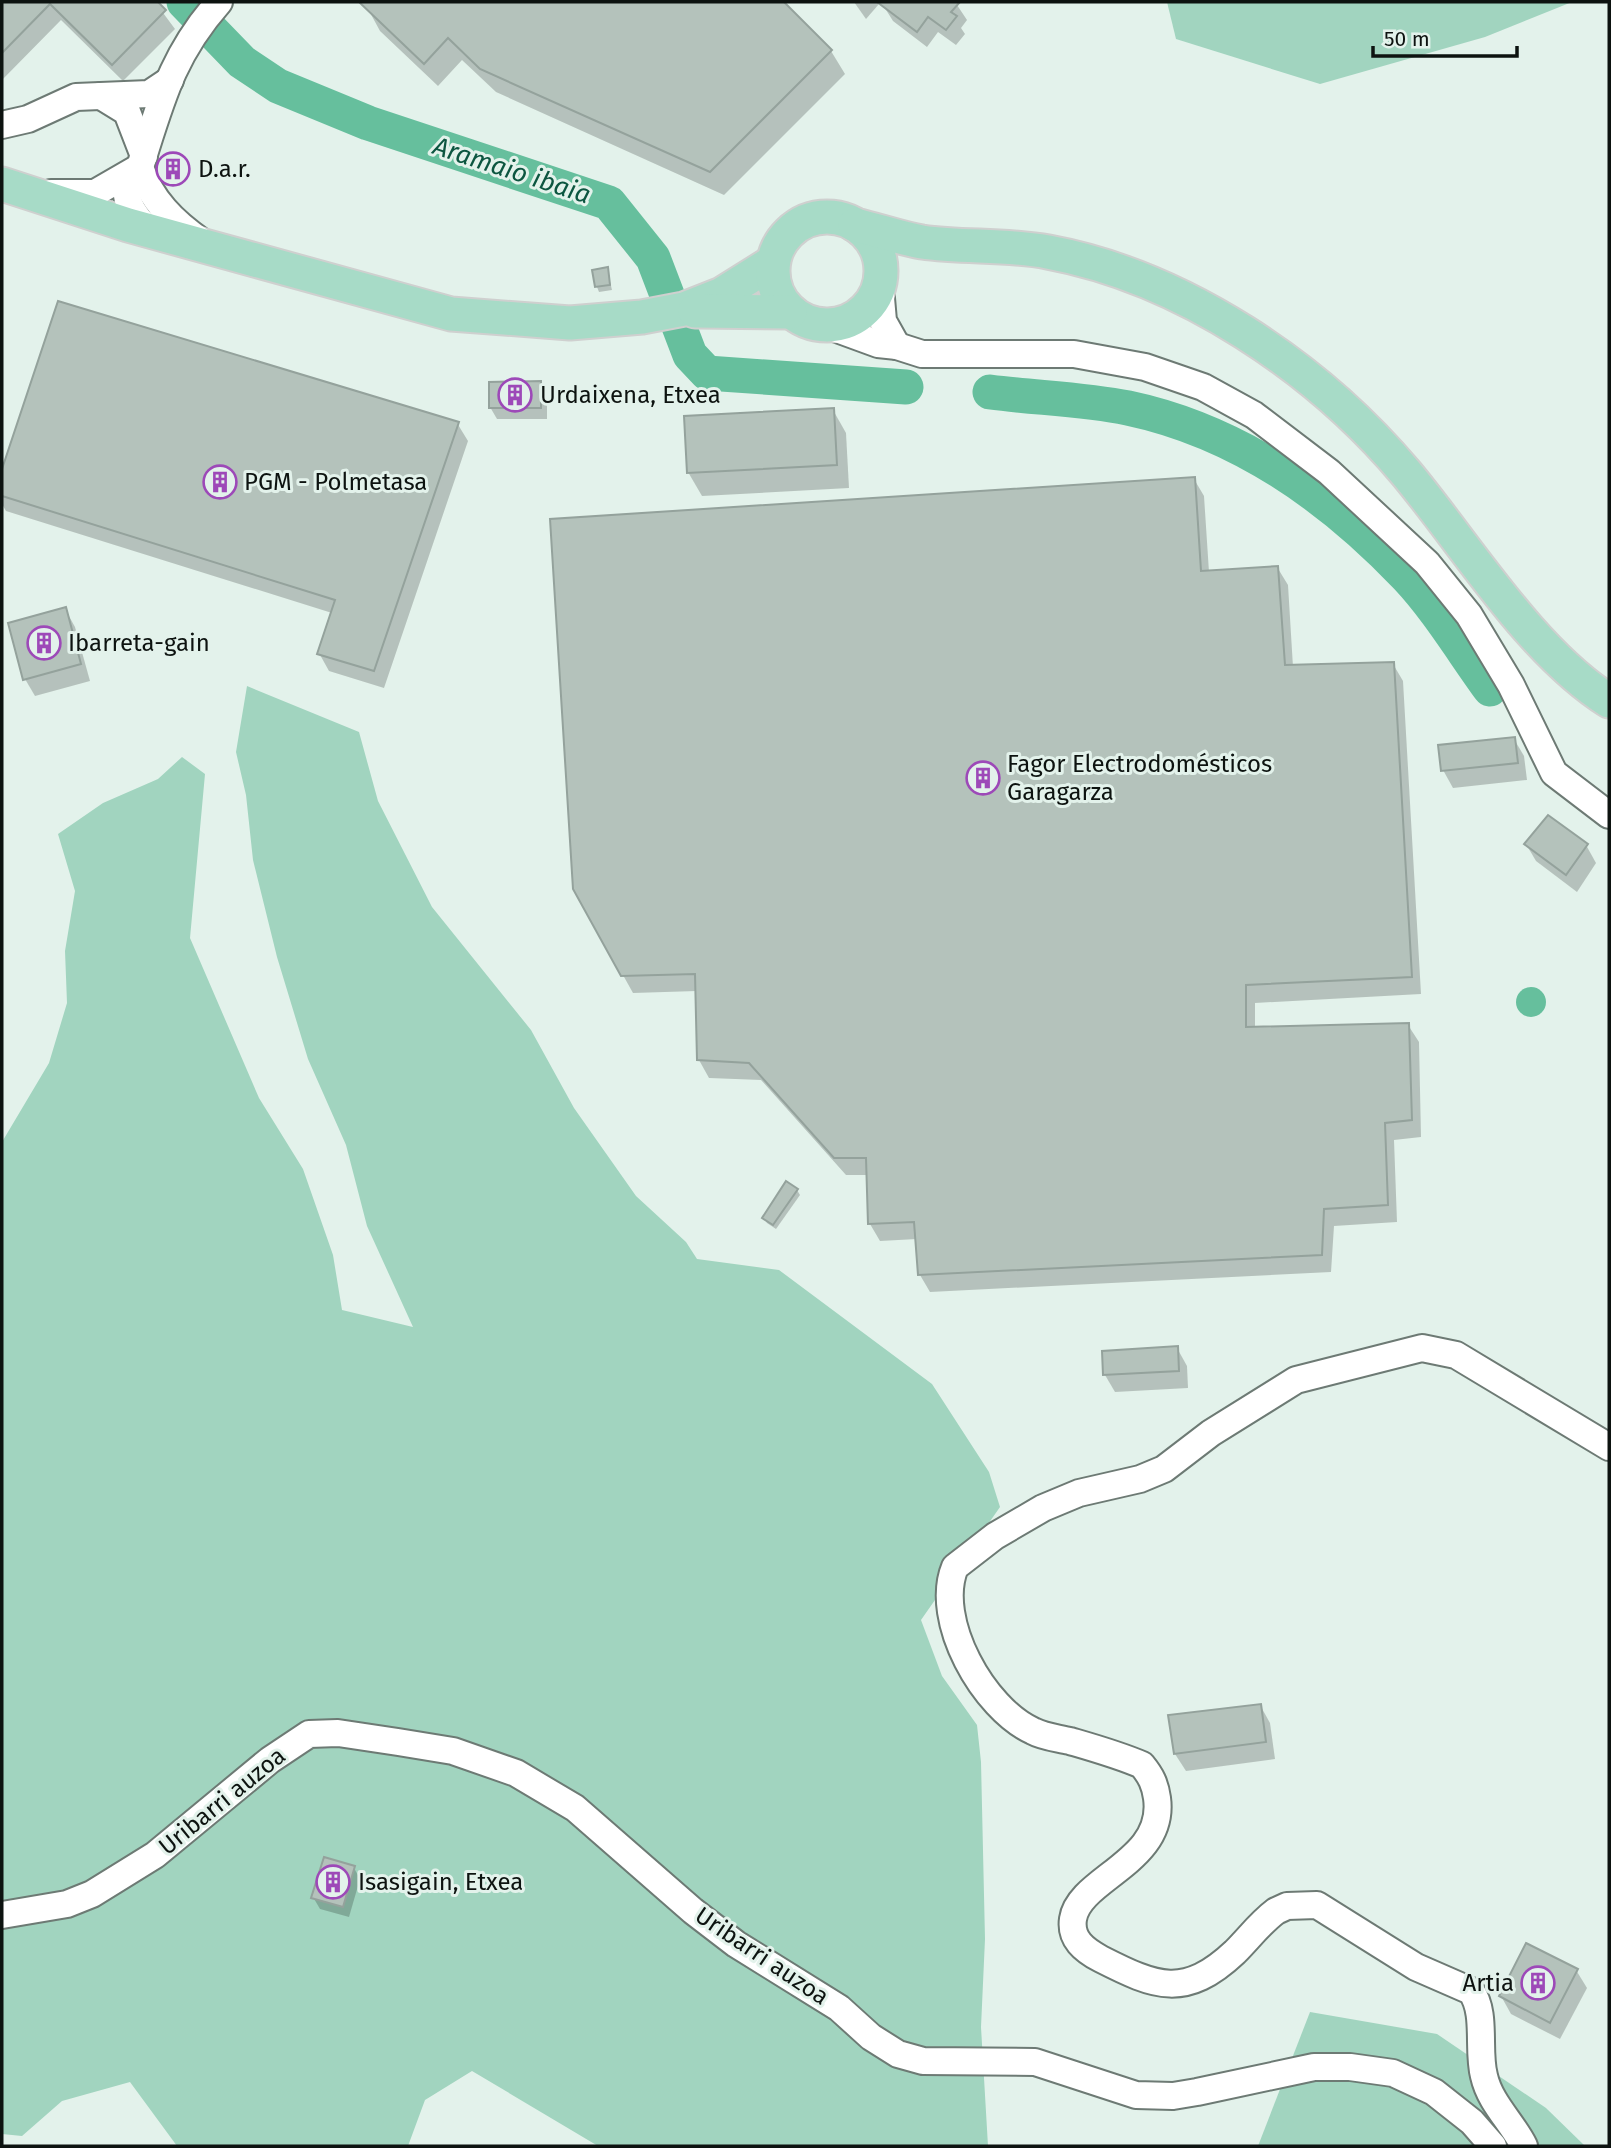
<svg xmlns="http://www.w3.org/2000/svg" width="1611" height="2148" font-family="'Fira Sans',sans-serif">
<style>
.green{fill:#a1d4bf}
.water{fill:#66bf9d}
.shadow{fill:#0003}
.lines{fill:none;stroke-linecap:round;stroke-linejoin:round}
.river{stroke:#66bf9d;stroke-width:35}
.building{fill:#b4c2bb;stroke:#94a29c;stroke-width:2}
.minor-casing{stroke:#6d7a74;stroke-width:30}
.major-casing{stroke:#cfd0cf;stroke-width:37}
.minor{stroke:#fff;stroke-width:26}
.major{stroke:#a7dbc7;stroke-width:33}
.labels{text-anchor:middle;stroke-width:6;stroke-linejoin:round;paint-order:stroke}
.poi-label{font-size:24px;fill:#0d1310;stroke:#e3f2eb;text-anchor:start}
.street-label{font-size:24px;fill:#0d1310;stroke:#e3f2eb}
.water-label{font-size:26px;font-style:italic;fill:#0c5640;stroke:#e3f2eb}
</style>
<rect width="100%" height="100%" fill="#e3f2eb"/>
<g class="green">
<polygon points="1167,2 1572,2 1485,37 1320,84 1176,39"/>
<polygon points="247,686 359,732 378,801 432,907 531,1030 574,1108 636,1196 686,1242 697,1259 779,1270 932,1384 989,1472 1000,1507 921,1620 942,1676 977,1725 981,1762 985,1939 981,2027 988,2146 598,2146 472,2071 425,2100 408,2146 177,2146 130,2082 62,2101 22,2136 2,2134 2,1142 49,1063 67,1003 65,951 75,891 58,834 103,803 158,779 182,757 205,774 190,938 259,1098 303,1169 333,1255 342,1310 413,1327 367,1226 346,1145 308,1059 277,957 253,860 246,795 236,752"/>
<polygon points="1310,2012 1437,2034 1546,2108 1585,2146 1258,2146"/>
</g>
<circle class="water" cx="1531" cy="1002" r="15"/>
<g class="shadow">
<polygon points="2,2 155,2 175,29 123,81 61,20 2,80"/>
<polygon points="372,2 781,2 831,51 845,74 724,195 496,92 462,60 438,86 380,31 367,7"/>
<polygon points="854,2 878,2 879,4 866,19"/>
<polygon points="886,2 955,2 967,20 961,28 965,34 956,45 938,32 927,47 893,21 883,5"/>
<polygon points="607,269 612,290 599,292 597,287"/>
<polygon points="59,304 457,423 468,441 384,688 329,671 319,653 332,613 6,511 2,504 2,475"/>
<polygon points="540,383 547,395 547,419 497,419 490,407"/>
<polygon points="833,410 846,433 849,488 702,496 688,472"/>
<polygon points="1194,479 1204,496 1209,572 1277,567 1288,585 1293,667 1393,664 1403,681 1421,994 1255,1003 1255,1029 1408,1025 1419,1042 1421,1137 1394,1140 1397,1222 1334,1226 1331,1272 930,1292 920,1275 917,1239 880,1241 870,1224 868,1175 846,1175 761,1080 709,1078 699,1060 697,991 633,993 575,889"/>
<polygon points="65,609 75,627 90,681 35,696 25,679"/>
<polygon points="1514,739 1524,756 1527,780 1453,788 1443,770"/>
<polygon points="1526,844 1586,845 1596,863 1577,892 1536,861"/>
<polygon points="797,1190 800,1195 776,1229 767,1223 764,1218"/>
<polygon points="1177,1348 1187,1366 1188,1388 1115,1392 1105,1375"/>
<polygon points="1260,1705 1270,1723 1275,1759 1186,1771 1175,1754"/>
<polygon points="354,1868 360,1879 349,1917 320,1909 313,1897"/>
<polygon points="1576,1970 1587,1988 1560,2039 1511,2014 1501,1996"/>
</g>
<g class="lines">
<g class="river">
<polyline points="184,2 242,62 278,86 368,123 609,203 653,258 690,355 707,373 906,387"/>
<path d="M990 392C1036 398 1083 399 1128 408 1237 431 1331 497 1407 577 1438 610 1463 652 1490 689"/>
</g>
</g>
<g class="building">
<polygon points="2,2 158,2 166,10 112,65 50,4 2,53"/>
<polygon points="359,2 784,2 832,50 710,172 480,69 448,38 424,64"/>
<polygon points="877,2 960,2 951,12 957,16 946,30 928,17 917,32"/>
<polygon points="608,267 610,285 595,287 592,270"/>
<polygon points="58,301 459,422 374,671 317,654 335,600 2,496 2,469"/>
<polygon points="541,381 541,408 489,408 489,382"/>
<polygon points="834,408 837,465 687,473 684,416"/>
<polygon points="1195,477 1201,571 1278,566 1285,665 1394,662 1412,977 1246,985 1246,1027 1409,1023 1412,1120 1385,1123 1388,1205 1324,1209 1322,1255 918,1275 914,1222 868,1224 866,1158 834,1158 749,1063 697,1060 695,974 621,976 573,889 550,519"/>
<polygon points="66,607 81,664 23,680 8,623"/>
<polygon points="1515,737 1518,763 1441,771 1438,745"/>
<polygon points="1548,815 1588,844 1566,875 1524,844"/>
<polygon points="786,1181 798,1189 773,1225 762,1218"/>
<polygon points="1178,1346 1179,1371 1103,1375 1102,1351"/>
<polygon points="1261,1704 1266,1742 1174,1754 1168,1715"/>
<polygon points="324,1857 355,1866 343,1907 311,1898"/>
<polygon points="1526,1943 1578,1969 1550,2023 1499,1996"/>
</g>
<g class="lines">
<defs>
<g id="minor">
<polyline points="101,96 127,112 144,156"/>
<polyline points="2,125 28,119 76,97 149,94 170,80"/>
<path d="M140 167C161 101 172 55 219 2"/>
<path d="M140 167C151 200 173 222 202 242"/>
<path d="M129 175C121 198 133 214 148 230"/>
<polyline points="51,193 95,193 140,167"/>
<polyline points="880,287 883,321 897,346"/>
<polyline points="826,325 878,344 897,346 922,354 1074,354 1145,367 1203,387 1254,415 1329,472 1427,563 1469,615 1511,685 1554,773 1609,815"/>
<polyline points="2,1915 67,1904 92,1894 155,1855 270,1760 309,1734 338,1733 398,1742 453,1751 516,1773 575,1808 693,1911 736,1944 839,2008 871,2037 898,2054 923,2061 1035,2062 1136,2095 1173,2096 1197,2092 1314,2067 1350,2067 1393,2073 1434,2092 1472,2122 1493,2146"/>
<path d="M1524 2146C1512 2122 1490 2103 1484 2076 1477 2050 1487 2013 1471 1991L1416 1967 1317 1905 1287 1906 1276 1911C1260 1923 1249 1938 1235 1952 1185 1999 1156 1987 1101 1959 1084 1950 1070 1939 1073 1919 1079 1878 1166 1862 1157 1798 1155 1784 1151 1776 1142 1765 1119 1755 1094 1748 1070 1741 1058 1738 1044 1737 1033 1731 984 1709 933 1620 955 1567L995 1536 1043 1508 1079 1493 1140 1479 1164 1469 1211 1433 1296 1380 1422 1348 1456 1355 1609 1447"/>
</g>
<g id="major">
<polyline points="2,184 128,225 451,314 570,323 642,317 684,309 722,294 773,262"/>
<circle cx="827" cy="271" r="54"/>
<path d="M855 225C878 230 899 238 922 242 963 248 1007 244 1048 252 1183 277 1318 368 1406 473 1467 546 1529 650 1609 701"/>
<polyline points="695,311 790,312"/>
</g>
</defs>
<use href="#minor" class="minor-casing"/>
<use href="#major" class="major-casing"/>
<use href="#minor" class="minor"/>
<use href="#major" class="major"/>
</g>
<defs>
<symbol id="building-ring" viewBox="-11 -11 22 22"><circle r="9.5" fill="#e3f2eb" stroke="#9d49b8" stroke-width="1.5"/><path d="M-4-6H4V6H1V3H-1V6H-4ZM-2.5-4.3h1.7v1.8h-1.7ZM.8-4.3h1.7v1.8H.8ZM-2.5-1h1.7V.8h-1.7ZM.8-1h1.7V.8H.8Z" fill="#9d49b8"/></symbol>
</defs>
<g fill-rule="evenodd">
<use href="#building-ring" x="154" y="150" width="38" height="38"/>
<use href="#building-ring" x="496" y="376" width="38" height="38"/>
<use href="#building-ring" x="201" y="463" width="38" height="38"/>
<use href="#building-ring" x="25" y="624" width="38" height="38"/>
<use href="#building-ring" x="964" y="759" width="38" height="38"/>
<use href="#building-ring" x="314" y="1863" width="38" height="38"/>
<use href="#building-ring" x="1519" y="1964" width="38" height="38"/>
</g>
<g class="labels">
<g class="poi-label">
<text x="198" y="177">D.a.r.</text>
<text x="540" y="403">Urdaixena, Etxea</text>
<text x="244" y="490">PGM - Polmetasa</text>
<text x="68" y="651">Ibarreta-gain</text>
<text x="1007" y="772">Fagor Electrodomésticos<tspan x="1007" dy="28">Garagarza</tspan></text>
<text x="358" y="1890">Isasigain, Etxea</text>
<text x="1514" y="1991" text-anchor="end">Artia</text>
</g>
<g class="street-label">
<text transform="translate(222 1801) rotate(-39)" y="8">Uribarri auzoa</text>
<text transform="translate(762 1956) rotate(34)" y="8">Uribarri auzoa</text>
</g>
<g class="water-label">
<text transform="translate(512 170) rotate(18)" y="9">Aramaio ibaia</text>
</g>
</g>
<rect width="1611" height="2148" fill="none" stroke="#0d1310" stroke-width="7"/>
<path d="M1373 46v10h144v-10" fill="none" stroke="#0d1310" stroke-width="3.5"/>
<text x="1384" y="46" font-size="21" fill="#0d1310" stroke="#e3f2eb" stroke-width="5" paint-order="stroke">50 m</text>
</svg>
